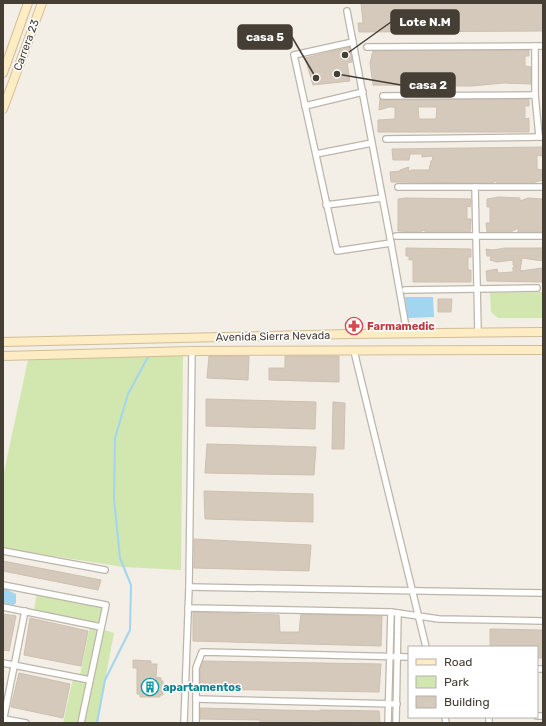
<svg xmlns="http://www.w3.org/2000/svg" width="546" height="726" font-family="Rubik,sans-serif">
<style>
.green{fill:#d1e7af}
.water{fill:#a2d5ef}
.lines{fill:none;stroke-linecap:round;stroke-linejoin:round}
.stream{stroke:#a2d5ef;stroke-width:2}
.building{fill:#d4c9bb;stroke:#cfc0af;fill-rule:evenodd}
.street-casing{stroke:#beb5a9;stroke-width:8}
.secondary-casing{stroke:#d2be96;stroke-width:10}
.street{stroke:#fff;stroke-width:5.5}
.secondary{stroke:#feecc5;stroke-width:8}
.labels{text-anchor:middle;stroke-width:3;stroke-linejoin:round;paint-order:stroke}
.street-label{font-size:11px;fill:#453e35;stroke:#fff}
.health-label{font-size:11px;font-weight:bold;fill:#be3a42;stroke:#fff;text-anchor:start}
.culture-label{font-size:11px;font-weight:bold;fill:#0d838f;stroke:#fff;text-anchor:start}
.leader{fill:none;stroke:#453e35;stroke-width:1.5}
.callout-dot{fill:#453e35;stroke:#fff;stroke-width:1.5}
.callout{fill:#453e35;stroke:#453e35;stroke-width:1.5}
.callout-label{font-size:12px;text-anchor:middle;font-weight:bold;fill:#fff}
</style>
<rect width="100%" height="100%" fill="#f3eee6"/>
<g class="green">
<polygon points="543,292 543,318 498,318 491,312 490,293"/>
<polygon points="183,352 181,570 123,567 3,548 3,477 29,355"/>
<polygon points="37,593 103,606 100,624 34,610"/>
<polygon points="90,626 114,633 97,723 63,723 73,679 79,680"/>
</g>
<g class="water">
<polygon points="405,297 433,297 434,317 408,318"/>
<polygon points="3,588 16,594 16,603 14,605 3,603"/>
</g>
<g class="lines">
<polyline class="stream" points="97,723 105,680 130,630 131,585 120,558 114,499 115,438 128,394 149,355"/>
</g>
<g class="building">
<polygon points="361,3 543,3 543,31 359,32 358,23 363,23"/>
<polygon points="350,47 352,62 347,63 350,81 313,85 305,58"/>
<polygon points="529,50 529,56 525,56 525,66 531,67 531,84 504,83 471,86 373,85 370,63 373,51"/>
<path d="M380 99 383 100 529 99V106H525V119L529 118V132H378V120L395 119V107H389L379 110ZM418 107H437L436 119H419Z"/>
<polygon points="543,147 543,156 537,155 537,169 543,170 543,180 532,183 498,183 494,181 493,183 391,182 390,172 400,171 400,170 409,167 408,172 412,170 429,170 431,161 433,160 432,156 422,157 422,154 410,154 409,160 393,160 392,149"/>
<polygon points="499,197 520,198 520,201 528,198 543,199 543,232 518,232 518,228 511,232 487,232 486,223 490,223 490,207 487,207 487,199"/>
<polygon points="406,198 471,199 470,207 467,206 467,219 471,219 470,232 425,232 425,230 419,232 398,231 398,199"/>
<polygon points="406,248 471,249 471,257 468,257 468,270 471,270 471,282 413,282 413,260 409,260 409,256 406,256"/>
<polygon points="505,248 543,248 543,261 522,258 520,271 543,268 543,282 487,281 486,271 497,269 498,273 513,272 513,267 517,266 513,265 513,260 497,262 490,260 491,256 487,256 486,249 493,250"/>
<polygon points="438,299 452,299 451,312 438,312"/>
<polygon points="209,356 249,356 248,380 207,378"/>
<polygon points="285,356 339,356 339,382 269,380 269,368 285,368"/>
<polygon points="206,399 316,402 315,429 206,426"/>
<polygon points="333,402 345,403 344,449 332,449"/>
<polygon points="207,444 316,447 314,475 205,473"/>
<polygon points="204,491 313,494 313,522 205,519"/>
<polygon points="194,539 311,545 309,571 194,568"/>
<polygon points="3,561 101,580 98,590 3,571"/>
<polygon points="193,612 279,615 280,632 299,632 301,614 382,616 381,646 193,641"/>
<polygon points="3,614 16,616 9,651 3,650"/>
<polygon points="30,618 88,631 81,666 24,655"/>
<polygon points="490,629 543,630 543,658 537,658 537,647 490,647"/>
<polygon points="133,660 151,661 151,664 157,664 156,677 161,678 161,681 163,681 163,695 160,695 160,697 140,697 140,694 137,694 137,668 133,668"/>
<polygon points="203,661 381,664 379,692 201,689 200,669"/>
<polygon points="19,673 70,684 63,718 11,707"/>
<polygon points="200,708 320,711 320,710 379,711 380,723 312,721 312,723 260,723 260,720 200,719"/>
</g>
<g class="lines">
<defs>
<g id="street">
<polyline points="347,11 391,243 407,333"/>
<polyline points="353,42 294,55 337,251 391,243"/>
<polyline points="535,46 535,95 539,136"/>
<polyline points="367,47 543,46"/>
<polyline points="383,96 535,95"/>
<polyline points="305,106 363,92"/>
<polyline points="386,139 543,137"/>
<polyline points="316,154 372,143"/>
<polyline points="398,187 543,187"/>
<polyline points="475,187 478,332"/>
<polyline points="326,205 382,198"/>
<polyline points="396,236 543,236"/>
<polyline points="405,290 537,288"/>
<polyline points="354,351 426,647"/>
<polyline points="3,551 105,570"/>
<polyline points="3,585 106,605 81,723"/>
<polyline points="189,587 543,593"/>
<polyline points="3,607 101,627"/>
<polyline points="188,608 391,612 439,619 543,621"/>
<polyline points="3,663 90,680"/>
<polyline points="537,669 543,669"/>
<polyline points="196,699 397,704"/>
<polyline points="537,716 543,716"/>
<polyline points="445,717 446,723"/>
<polyline points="489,717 489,723"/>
<polyline points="4,719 26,723"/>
<polyline points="3,722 25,611"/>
<polyline points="184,723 189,587 192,351"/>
<polyline points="196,723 196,668 202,652 409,657"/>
<polyline points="388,723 391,612"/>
<polyline points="396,723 398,613"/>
</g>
<g id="secondary">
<polyline points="3,73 28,3"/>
<polyline points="3,109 42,3"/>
<polyline points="3,342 349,334 543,332"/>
<polyline points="3,356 192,351 543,350"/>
</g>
</defs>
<use href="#street" class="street-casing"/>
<use href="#secondary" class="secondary-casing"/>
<use href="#street" class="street"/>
<use href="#secondary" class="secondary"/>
</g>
<defs>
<symbol id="pharmacy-ring" viewBox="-11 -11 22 22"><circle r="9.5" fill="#fff" stroke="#e0444e" stroke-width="1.5"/><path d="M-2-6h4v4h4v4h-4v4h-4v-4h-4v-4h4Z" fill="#e0444e"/></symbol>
<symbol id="building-ring" viewBox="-11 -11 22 22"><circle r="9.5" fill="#fff" stroke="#0f9aa8" stroke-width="1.5"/><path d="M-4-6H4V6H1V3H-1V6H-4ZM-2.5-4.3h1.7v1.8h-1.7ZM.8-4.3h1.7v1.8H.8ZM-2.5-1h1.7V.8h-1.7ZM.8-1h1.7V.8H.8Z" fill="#0f9aa8"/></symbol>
</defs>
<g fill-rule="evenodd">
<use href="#pharmacy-ring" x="344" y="316" width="20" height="20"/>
<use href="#building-ring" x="140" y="677" width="20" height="20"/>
</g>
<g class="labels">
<g class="street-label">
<text transform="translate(26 45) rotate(-70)" y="4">Carrera 23</text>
<text transform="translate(273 336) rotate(-1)" y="4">Avenida Sierra Nevada</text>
</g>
<g class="health-label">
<text x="367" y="330">Farmamedic</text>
</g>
<g class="culture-label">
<text x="163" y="691">apartamentos</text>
</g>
</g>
<path class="leader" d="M345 55L391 22M316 78L292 37M337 74L401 85"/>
<g class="callout-dot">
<circle cx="345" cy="55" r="4"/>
<circle cx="316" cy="78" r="4"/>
<circle cx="337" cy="74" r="4"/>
</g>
<g class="callout">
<rect x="391" y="10" width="68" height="24" rx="4"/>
<rect x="238" y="25" width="54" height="24" rx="4"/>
<rect x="401" y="73" width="54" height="24" rx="4"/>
</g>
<g class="callout-label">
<text x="425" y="26">Lote N.M</text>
<text x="265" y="41">casa 5</text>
<text x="428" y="89">casa 2</text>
</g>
<rect width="546" height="726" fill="none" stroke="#453e35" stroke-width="8"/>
<rect x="408" y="646" width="130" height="72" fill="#ffffff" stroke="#b5b2ae"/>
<rect x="416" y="659" width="20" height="6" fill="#feecc5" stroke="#b5b2ae"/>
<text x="444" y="666" font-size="12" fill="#453e35">Road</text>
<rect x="416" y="676" width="20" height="12" fill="#d1e7af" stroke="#b5b2ae"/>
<text x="444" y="686" font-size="12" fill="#453e35">Park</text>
<rect x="416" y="696" width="20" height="12" fill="#d4c9bb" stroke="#b5b2ae"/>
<text x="444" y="706" font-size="12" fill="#453e35">Building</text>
</svg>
